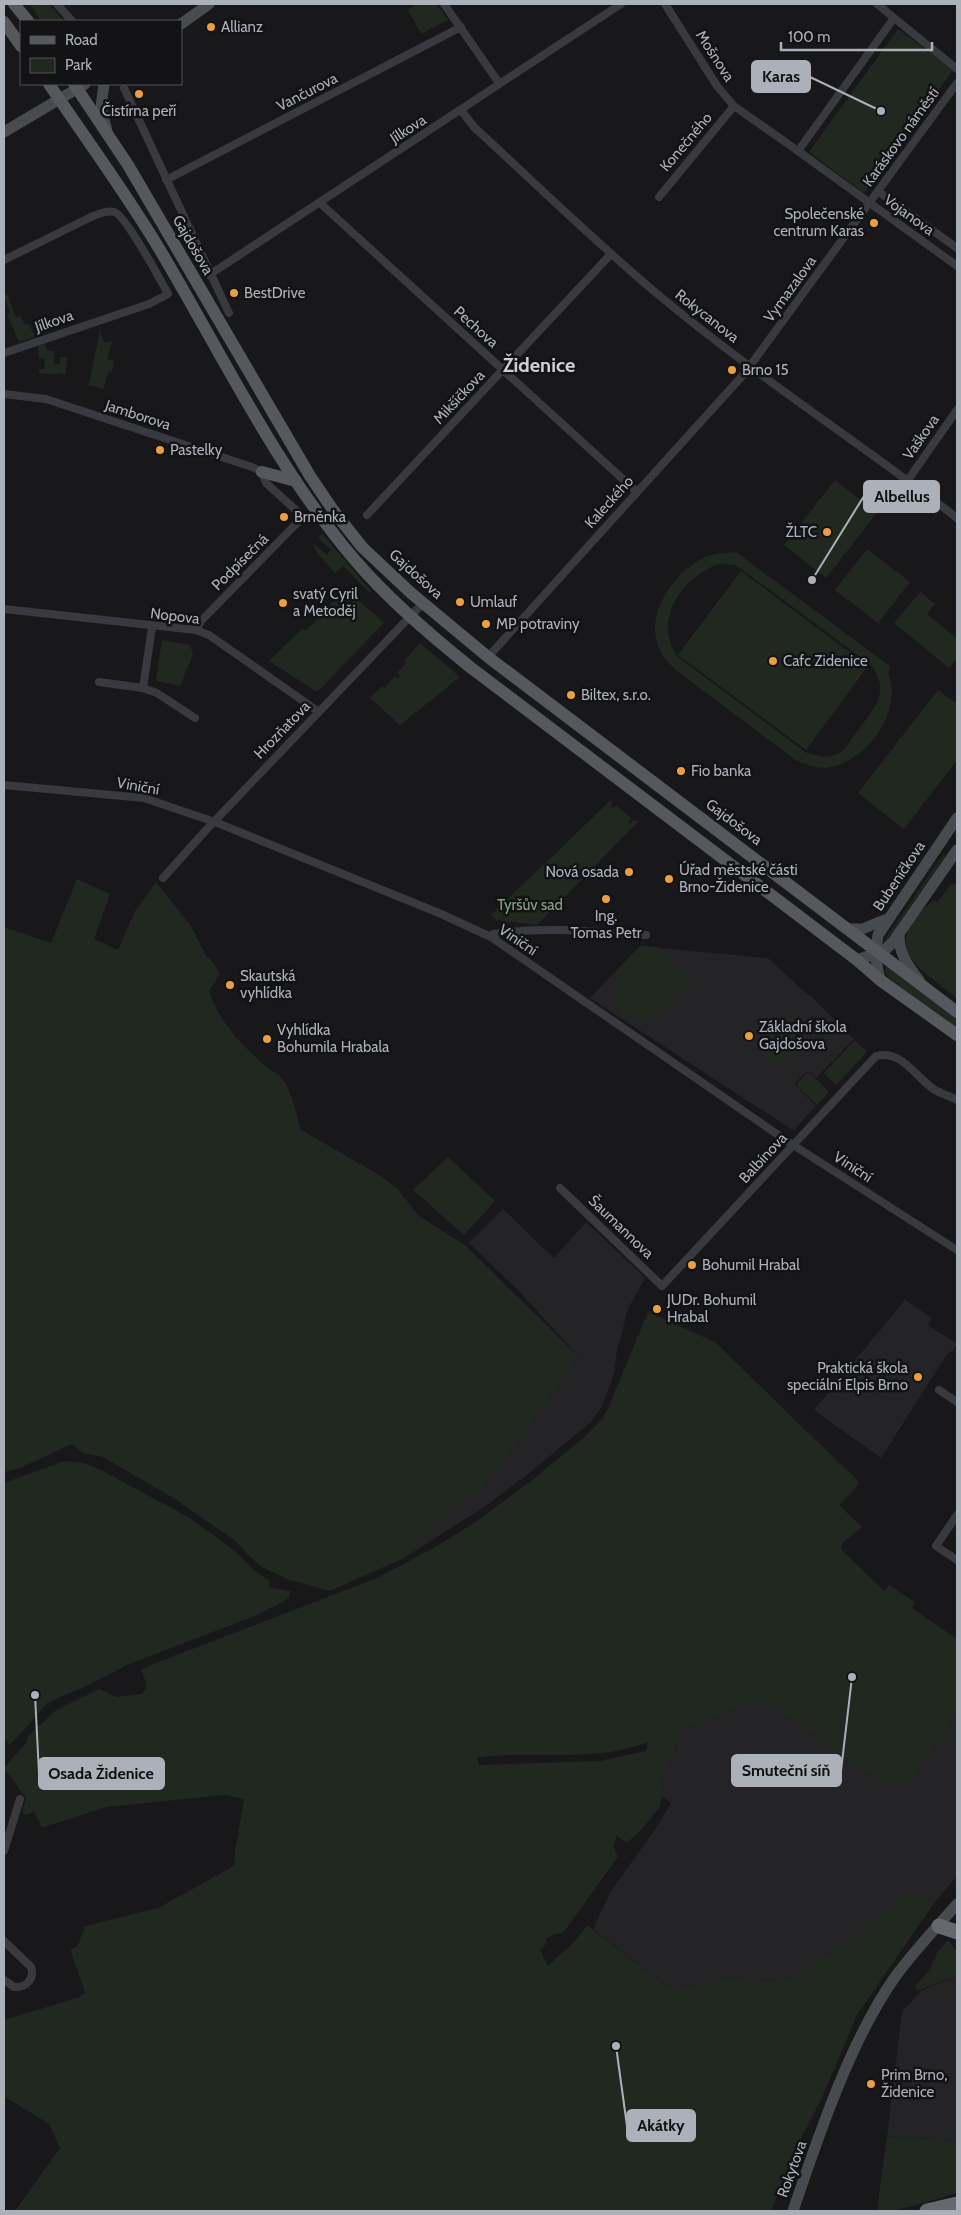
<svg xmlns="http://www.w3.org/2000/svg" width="961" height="2215" font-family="Cabin,sans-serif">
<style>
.built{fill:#242427}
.green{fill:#202820;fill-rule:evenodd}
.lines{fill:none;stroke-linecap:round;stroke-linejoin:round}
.street{stroke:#393a3f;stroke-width:8}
.secondary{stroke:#474a4e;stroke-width:11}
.primary{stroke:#55585d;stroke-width:12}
.highway{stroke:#65696f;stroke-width:15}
.tram{stroke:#4c4f53;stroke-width:1}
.poi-dot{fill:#ea9f40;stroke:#131315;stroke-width:2}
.labels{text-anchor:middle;stroke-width:5;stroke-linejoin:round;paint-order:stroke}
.poi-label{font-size:15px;fill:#abb0b9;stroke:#131315;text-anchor:start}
.street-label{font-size:15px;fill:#abb0b9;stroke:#131315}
.park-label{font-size:15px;fill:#84a383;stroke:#131315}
.district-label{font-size:20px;font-weight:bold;fill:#cbcfd5;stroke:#131315}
.leader{fill:none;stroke:#abb0b9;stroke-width:2}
.callout-dot{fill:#abb0b9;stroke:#131315;stroke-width:2}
.callout{fill:#abb0b9;stroke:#abb0b9;stroke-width:2}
.callout-label{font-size:16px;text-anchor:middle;font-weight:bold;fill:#111}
</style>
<rect width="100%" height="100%" fill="#18181a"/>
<g class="built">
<polygon points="640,946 768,958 809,996 810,995 854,1039 816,1078 808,1070 794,1084 816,1106 795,1129 791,1129 590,998"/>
<polygon points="503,1209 554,1258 586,1222 645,1278 628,1309 617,1351 614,1374 602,1406 591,1422 528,1474 484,1507 404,1558 449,1511 484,1486 502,1464 579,1357 520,1292 469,1243"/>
<polygon points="905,1300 932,1318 928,1325 957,1344 952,1352 949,1351 881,1458 814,1410"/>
<polygon points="761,1698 881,1783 914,1777 957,1712 957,1876 935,1902 911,1891 839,1947 786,1980 756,1981 728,1978 671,1989 593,1929 611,1891 656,1828 671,1803 663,1797 662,1779 684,1730"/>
<polygon points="957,1975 957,2141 887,2136 902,2012 921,1991"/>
</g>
<g class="green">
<polygon points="30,4 49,4 64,21 41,21"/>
<polygon points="417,4 436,4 448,20 421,34 408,10"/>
<polygon points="898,29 953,70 864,193 809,152"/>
<polygon points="7,294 16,318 20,316 25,325 29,324 35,337 19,342 7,314 10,313 4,296"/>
<polygon points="100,329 104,343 112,341 107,359 114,361 112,372 109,371 103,389 89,385"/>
<polygon points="44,343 48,351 54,351 54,364 60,364 60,357 67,357 66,374 62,374 62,372 58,374 39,373 39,369 45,369 44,358 39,359 38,346"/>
<polygon points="835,480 877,513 826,578 784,545"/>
<polygon points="322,534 371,591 370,593 343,566 335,573 318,554 313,543 327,555 331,550 318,538"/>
<polygon points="867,549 910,582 878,623 835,590"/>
<path d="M736 552 891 667 888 673C904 712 865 766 823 768 814 768 806 764 797 761L677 671C670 664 664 659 660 650 643 616 673 573 703 558 713 553 725 553 736 552ZM719 564 735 565 740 568 871 665C891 692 874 708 858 730 853 736 848 746 842 751 831 760 816 756 805 752L678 657C651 621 683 576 719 564Z"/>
<polygon points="741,571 868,666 806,750 678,655"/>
<polygon points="345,588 384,623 317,692 269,661 302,629 306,631"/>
<polygon points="920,592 935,604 927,614 957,639 957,658 949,668 894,623"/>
<polygon points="162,640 190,645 193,654 180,686 156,681"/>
<polygon points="420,643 460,677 400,725 370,698 382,686 384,688 395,676 398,678 400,675 397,673 406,663 404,661"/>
<polygon points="938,690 957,704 957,760 904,829 858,793"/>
<polygon points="611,800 612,803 610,807 612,808 617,806 632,819 628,822 630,824 634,820 639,821 537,925 496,920 491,915"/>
<polygon points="944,854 945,856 884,944 881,945"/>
<path d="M77 879 110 894 94 939 118 950 135 911 156 882 191 926 207 958H210L220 974 209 991C220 1023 241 1045 266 1066 270 1070 275 1072 279 1075 292 1089 296 1111 300 1129L379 1175 397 1188 418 1215 466 1246 579 1357 502 1464 484 1486 449 1511 404 1558 330 1591 287 1579 264 1568 250 1557 237 1542 175 1499 103 1457 83 1453 72 1444 20 1468 4 1472V927L51 943Z"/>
<path d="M957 882V998C917 967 877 945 934 900L937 903 951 884 954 885Z"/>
<polygon points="640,946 657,947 692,980 658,1017 612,976"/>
<polygon points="886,965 957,1019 957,1029 888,977 885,971"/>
<polygon points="620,987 650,1013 638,1027 608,1001"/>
<polygon points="786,1013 809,1035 778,1068 755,1047"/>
<polygon points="855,1040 866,1050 866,1053 836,1085 824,1073"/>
<polygon points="808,1071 829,1092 817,1105 796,1085"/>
<polygon points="448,1157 495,1201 464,1235 413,1190"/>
<path d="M648 1312 715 1342 859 1482 855 1489 839 1505 862 1527 842 1543 841 1549 884 1591 889 1585 915 1602 912 1608 957 1639V1712L914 1777 904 1788 881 1783 761 1698 684 1730 662 1779 663 1797 659 1808 642 1829 627 1843 617 1836 613 1846 618 1857 563 1933 555 1934 545 1939 547 1943 540 1950 548 1966 576 1940 587 1925 671 1989 728 1978 756 1981 786 1980 839 1947 911 1890 935 1902 857 2015 821 2100 798 2144 771 2211H15L60 2148 49 2124 4 2096V2020L77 1998 85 1993 70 1949 77 1947 85 1928 82 1927 158 1908 234 1866 235 1853 244 1799 225 1795 106 1807 42 1828 34 1811 27 1815 22 1813 26 1798 4 1768 27 1742 28 1736 55 1711 99 1689 116 1697 141 1694 146 1689V1682L141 1670 153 1664 377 1578 430 1550 474 1523 535 1478 583 1438 603 1418 609 1406ZM648 1742 646 1751 600 1761 479 1765 477 1758C534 1749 594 1764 648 1742Z"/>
<polygon points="64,1461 84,1463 101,1470 188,1517 235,1551 256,1572 269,1580 269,1587 291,1591 288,1598 283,1602 257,1615 129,1664 84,1687 49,1702 10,1745 4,1737 4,1483"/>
<polygon points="948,1940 957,1952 957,1975 917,1991 915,1986 929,1971 938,1951"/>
<path d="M887 2136 957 2141V2193C939 2198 891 2215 877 2210Z"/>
</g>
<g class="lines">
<g class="street">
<polyline points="57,4 72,21"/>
<polyline points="444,4 499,83"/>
<polyline points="665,4 717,86 734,106 798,151"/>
<polyline points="877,4 957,69"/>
<polyline points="894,18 798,151 957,266"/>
<polyline points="124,88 229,313"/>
<path d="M461 110 474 127C536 184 596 243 661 297 756 376 860 443 957 518"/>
<polyline points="166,180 461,27"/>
<polyline points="879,192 957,248"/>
<polyline points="659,197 734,106"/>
<polyline points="320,203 637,492"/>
<path d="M4 260 91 217C98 214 107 210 114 212 125 214 161 281 168 294L149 304 4 353"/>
<polyline points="209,275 621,4"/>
<polyline points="4,394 46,399 252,467 262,472 266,483 298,512 298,522 201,621 196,630"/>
<polyline points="908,480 957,410"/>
<polyline points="367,515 611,254"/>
<polyline points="4,609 196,630 209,635 319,712"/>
<polyline points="488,657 744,374 957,83"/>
<polyline points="99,682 143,688 157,693 195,718"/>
<polyline points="143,688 152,627"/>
<polyline points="4,785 144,798 215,822 439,913 491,937 787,1141 957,1250"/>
<polyline points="163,878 207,829 423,603"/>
<path d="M491 937 493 934C544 926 595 932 646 935"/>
<path d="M560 1188 662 1286 876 1056C902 1049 916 1078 935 1090 942 1094 950 1096 957 1100"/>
<polyline points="939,1390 957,1402"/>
<polyline points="957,1515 936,1546 957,1560"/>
<polyline points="4,1851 20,1799"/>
<path d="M4 1941 31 1967C35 1979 26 1988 14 1987L4 1980"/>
</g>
<g class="secondary">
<polyline points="181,24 209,4"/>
<polyline points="104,84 101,107 107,131"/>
<polyline points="4,132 85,84"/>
<polyline points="848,929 862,929 887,919"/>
<path d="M899 933C898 952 908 966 919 980"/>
<polyline points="857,960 885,950 893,942 957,850"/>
<polyline points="880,980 875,955 878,935 957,818"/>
<path d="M793 2211C818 2137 850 2041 895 1977 914 1951 936 1928 957 1904"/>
</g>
<g class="primary">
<polyline points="14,4 28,21"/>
<polyline points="4,22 21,46"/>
<path d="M49 84C86 139 126 193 160 250 222 354 275 466 354 559 388 599 429 634 470 667L857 960 880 980 957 1035"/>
<polyline points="74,84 128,165 310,476 333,510 362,547 411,593 488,657 957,1012"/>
<polyline points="262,472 296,481"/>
</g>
<g class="highway">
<polyline points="939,1926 957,1932"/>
<polyline points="927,2211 957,2204"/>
</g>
<g class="tram">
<polyline points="178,21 204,4"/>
<polyline points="181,29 215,4"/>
<polyline points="4,135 91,84"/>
</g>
</g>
<g class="poi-dot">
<circle cx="211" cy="27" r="5"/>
<circle cx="139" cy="94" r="5"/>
<circle cx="874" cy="223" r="5"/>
<circle cx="234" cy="293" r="5"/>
<circle cx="732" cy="370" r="5"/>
<circle cx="160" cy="450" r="5"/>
<circle cx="284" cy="517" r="5"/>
<circle cx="827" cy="532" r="5"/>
<circle cx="460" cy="602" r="5"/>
<circle cx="283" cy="603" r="5"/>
<circle cx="486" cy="624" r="5"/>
<circle cx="773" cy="661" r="5"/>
<circle cx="571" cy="695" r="5"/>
<circle cx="681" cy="771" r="5"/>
<circle cx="629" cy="872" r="5"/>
<circle cx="669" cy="879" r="5"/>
<circle cx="606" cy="899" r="5"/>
<circle cx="230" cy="985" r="5"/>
<circle cx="749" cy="1036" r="5"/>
<circle cx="267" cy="1039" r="5"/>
<circle cx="692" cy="1265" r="5"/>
<circle cx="657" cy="1309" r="5"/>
<circle cx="918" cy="1377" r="5"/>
<circle cx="871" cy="2084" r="5"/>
</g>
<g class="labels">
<g class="poi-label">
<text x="221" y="32">Allianz</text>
<text x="139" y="116" text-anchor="middle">Čistírna peří</text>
<text x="864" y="219" text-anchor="end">Společenské<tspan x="864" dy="17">centrum Karas</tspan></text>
<text x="244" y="298">BestDrive</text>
<text x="742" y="375">Brno 15</text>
<text x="170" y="455">Pastelky</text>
<text x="294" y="522">Brněnka</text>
<text x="817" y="537" text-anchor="end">ŽLTC</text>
<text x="293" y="599">svatý Cyril<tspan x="293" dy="17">a Metoděj</tspan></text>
<text x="470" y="607">Umlauf</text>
<text x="496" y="629">MP potraviny</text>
<text x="783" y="666">Cafc Zidenice</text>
<text x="581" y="700">Biltex, s.r.o.</text>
<text x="691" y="776">Fio banka</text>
<text x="679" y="875">Úřad městské části<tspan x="679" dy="17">Brno-Židenice</tspan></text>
<text x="619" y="877" text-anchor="end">Nová osada</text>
<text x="606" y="921" text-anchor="middle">Ing.<tspan x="606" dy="17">Tomas Petr</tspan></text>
<text x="240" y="981">Skautská<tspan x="240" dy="17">vyhlídka</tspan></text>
<text x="759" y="1032">Základní škola<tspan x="759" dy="17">Gajdošova</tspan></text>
<text x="277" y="1035">Vyhlídka<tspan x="277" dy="17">Bohumila Hrabala</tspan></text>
<text x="702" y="1270">Bohumil Hrabal</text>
<text x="667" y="1305">JUDr. Bohumil<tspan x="667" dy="17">Hrabal</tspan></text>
<text x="908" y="1373" text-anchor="end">Praktická škola<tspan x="908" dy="17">speciální Elpis Brno</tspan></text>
<text x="881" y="2080">Prim Brno,<tspan x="881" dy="17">Židenice</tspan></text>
</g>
<g class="street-label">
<text transform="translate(715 56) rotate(57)" y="5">Mošnova</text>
<text transform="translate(307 92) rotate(-27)" y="5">Vančurova</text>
<text transform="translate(408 129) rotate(-33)" y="5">Jílkova</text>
<text transform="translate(901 137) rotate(-54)" y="5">Karáskovo náměstí</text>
<text transform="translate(686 142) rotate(-50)" y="5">Konečného</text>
<text transform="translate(909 215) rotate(36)" y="5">Vojanova</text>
<text transform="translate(193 245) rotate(60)" y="5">Gajdošova</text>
<text transform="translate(790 289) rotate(-54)" y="5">Vymazalova</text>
<text transform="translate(707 316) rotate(38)" y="5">Rokycanova</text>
<text transform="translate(54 321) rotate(-19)" y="5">Jílkova</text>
<text transform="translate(476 327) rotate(42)" y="5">Pechova</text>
<text transform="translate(459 397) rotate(-47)" y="5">Mikšíčkova</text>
<text transform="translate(138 415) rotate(18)" y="5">Jamborova</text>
<text transform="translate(921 437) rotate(-55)" y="5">Vaškova</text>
<text transform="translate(609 502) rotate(-48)" y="5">Kaleckého</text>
<text transform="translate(240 562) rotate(-45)" y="5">Podpísečná</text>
<text transform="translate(416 574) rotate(42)" y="5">Gajdošova</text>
<text transform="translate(175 616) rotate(7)" y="5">Nopova</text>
<text transform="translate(282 730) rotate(-46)" y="5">Hrozňatova</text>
<text transform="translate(138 786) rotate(10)" y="5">Viniční</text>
<text transform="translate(734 822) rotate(37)" y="5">Gajdošova</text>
<text transform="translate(899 876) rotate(-56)" y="5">Bubeníčkova</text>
<text transform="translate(518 940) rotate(34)" y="5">Viniční</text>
<text transform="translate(763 1158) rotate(-47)" y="5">Balbínova</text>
<text transform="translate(853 1167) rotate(33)" y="5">Viniční</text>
<text transform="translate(621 1227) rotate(44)" y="5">Šaumannova</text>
<text transform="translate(792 2169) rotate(-70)" y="5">Rokytova</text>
</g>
<g class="park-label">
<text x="530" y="910">Tyršův sad</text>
</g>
<g class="district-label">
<text x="539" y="372">Židenice</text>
</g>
</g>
<path class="leader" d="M881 111L810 77M812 580L864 496M852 1677L841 1771M35 1695L39 1773M616 2046L627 2126"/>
<g class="callout-dot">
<circle cx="881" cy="111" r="5"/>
<circle cx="812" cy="580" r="5"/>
<circle cx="852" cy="1677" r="5"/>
<circle cx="35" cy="1695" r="5"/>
<circle cx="616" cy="2046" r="5"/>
</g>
<g class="callout">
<rect x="752" y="61" width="58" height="31" rx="5"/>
<rect x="864" y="481" width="75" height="31" rx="5"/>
<rect x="732" y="1755" width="109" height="31" rx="5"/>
<rect x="39" y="1758" width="125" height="31" rx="5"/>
<rect x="627" y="2110" width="68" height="31" rx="5"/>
</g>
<g class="callout-label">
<text x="781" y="82">Karas</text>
<text x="902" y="502">Albellus</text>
<text x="786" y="1776">Smuteční síň</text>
<text x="101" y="1779">Osada Židenice</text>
<text x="661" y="2131">Akátky</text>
</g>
<rect width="961" height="2215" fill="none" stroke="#abb0b9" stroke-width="10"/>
<rect x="20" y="20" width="162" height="65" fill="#131315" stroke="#505257"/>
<rect x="30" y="36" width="25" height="8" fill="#55585d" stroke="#505257"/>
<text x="65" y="45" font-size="15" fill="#abb0b9">Road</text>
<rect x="30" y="58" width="25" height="15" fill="#202820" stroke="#505257"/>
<text x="65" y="70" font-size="15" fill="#abb0b9">Park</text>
<path d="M781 42v8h151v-8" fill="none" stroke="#abb0b9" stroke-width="2.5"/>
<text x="788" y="42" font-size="15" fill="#abb0b9" stroke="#131315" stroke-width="4" paint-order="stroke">100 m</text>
</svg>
